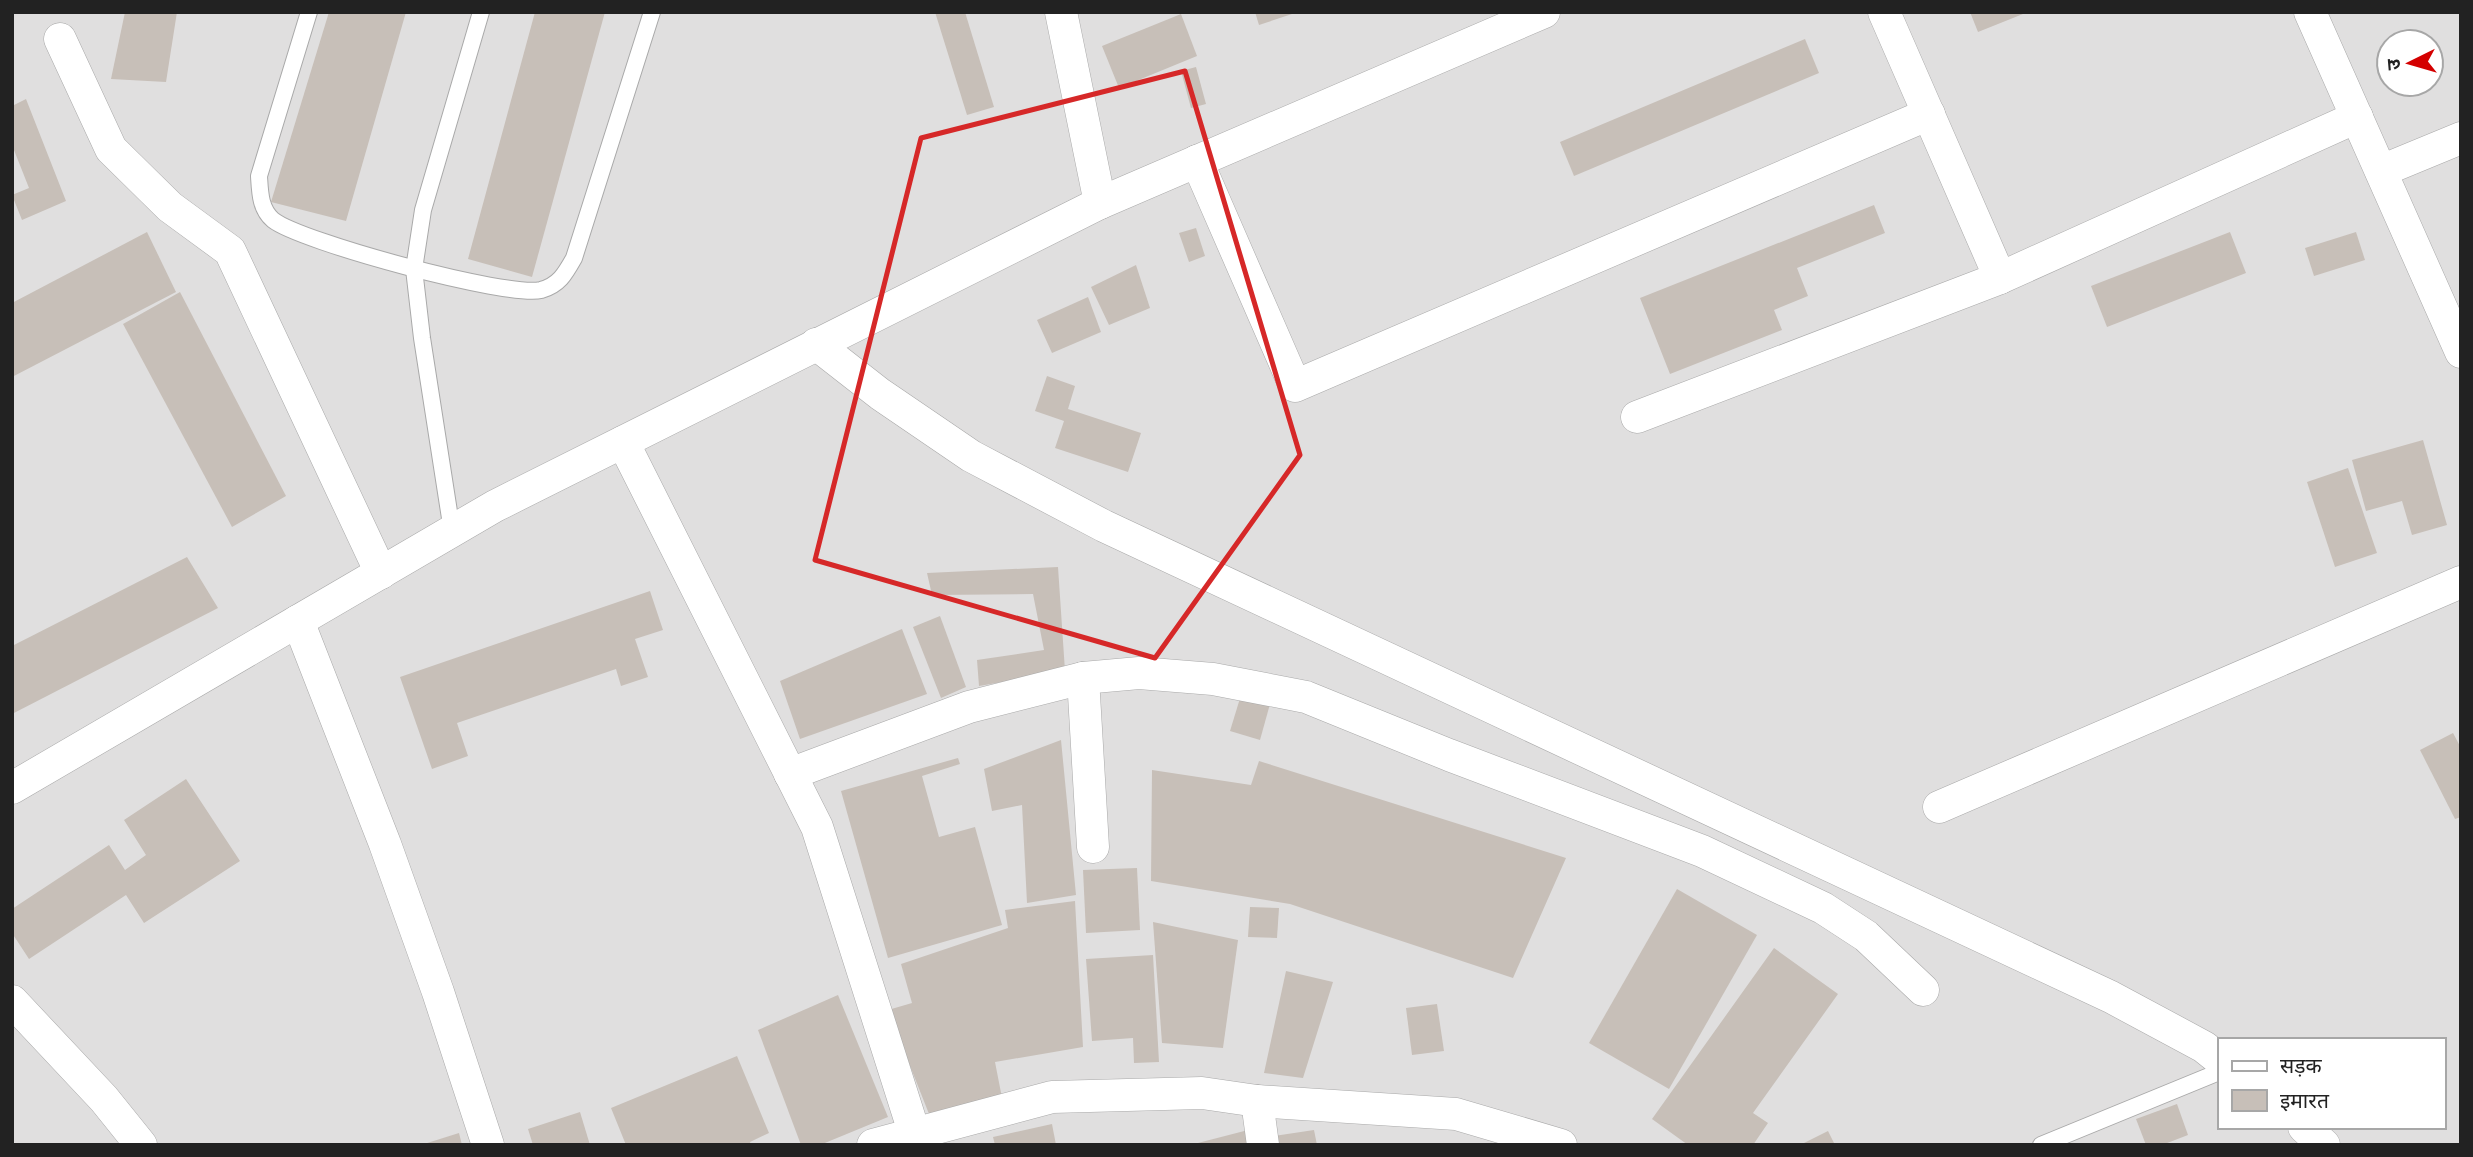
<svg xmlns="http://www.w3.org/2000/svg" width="2473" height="1157" font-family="Figtree,'Noto Sans Devanagari',sans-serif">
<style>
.residential{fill:#e0dfdf;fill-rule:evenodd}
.building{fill:#c7bfb8}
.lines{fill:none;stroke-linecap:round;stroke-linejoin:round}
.lane-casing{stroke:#a9a9a9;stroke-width:18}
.street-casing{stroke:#a9a9a9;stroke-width:33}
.lane{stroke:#fff;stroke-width:16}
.street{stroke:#fff;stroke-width:32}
.marked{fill:none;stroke:#d62828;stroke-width:5;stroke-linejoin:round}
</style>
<rect width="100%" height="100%" fill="#f2efe9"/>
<path class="residential" d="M12 12H2461V1145H12ZM2389 42H2431V84H2389ZM2219 1040H2443V1127H2219Z"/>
<g class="building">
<polygon points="125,12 177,12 166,82 111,79"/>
<polygon points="329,12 406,12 346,221 271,202"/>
<polygon points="535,12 605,12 532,277 468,259"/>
<polygon points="935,12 965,12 994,107 967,115"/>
<polygon points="1255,12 1295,12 1295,13 1259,25"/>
<polygon points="1970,12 2028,12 1978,32"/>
<polygon points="1181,14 1197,56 1119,88 1102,46"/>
<polygon points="1805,39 1819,73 1574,176 1560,142"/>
<polygon points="1196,67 1206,104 1191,108 1181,71"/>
<polygon points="26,99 66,201 22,220 12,195 29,188 12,145 12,106"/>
<polygon points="1874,205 1885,233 1797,268 1808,296 1774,310 1782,330 1670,374 1640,298"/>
<polygon points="1196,228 1205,256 1189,262 1179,233"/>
<polygon points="147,232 176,292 12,377 12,303"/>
<polygon points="2230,232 2246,273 2107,327 2091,286"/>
<polygon points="2356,232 2365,260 2314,276 2305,248"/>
<polygon points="1136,265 1150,308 1109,325 1091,287"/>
<polygon points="180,292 286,496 232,527 123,324"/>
<polygon points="1088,297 1101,332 1052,353 1037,320"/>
<polygon points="1047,376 1075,386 1068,409 1141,433 1128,472 1055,448 1064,421 1035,411"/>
<polygon points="2423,440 2447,525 2412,535 2402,501 2366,511 2352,460"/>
<polygon points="2348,468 2377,553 2335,567 2307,482"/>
<polygon points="187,557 218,608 12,714 12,646"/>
<polygon points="1058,567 1065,671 979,686 977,660 1044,650 1033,594 932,595 927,573"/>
<polygon points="650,591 663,630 635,639 648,677 621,686 616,669 457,723 468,756 432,769 400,677"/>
<polygon points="940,616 966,687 941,698 913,627"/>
<polygon points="902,629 927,694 800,739 780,681"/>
<polygon points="1241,695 1270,704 1260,740 1230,731"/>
<polygon points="2453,733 2461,748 2461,817 2455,819 2420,750"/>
<polygon points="1061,740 1076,895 1027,903 1022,805 992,811 984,769"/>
<polygon points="958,758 960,764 922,776 939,837 975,827 1002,925 888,958 841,791"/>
<polygon points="1259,761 1566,858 1513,978 1290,904 1151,881 1152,770 1251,785"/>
<polygon points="186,779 240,861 144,923 126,895 29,959 12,933 12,909 109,845 125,870 146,855 124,820"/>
<polygon points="1137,868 1140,930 1086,933 1083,870"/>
<polygon points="1677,889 1757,935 1669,1089 1589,1043"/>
<polygon points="1075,901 1083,1047 995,1062 1003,1103 931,1119 888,1010 912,1003 901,964 1008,928 1005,910"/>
<polygon points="1250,907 1279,908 1277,938 1248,937"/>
<polygon points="1153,922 1238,940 1223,1048 1162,1043"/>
<polygon points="1774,948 1838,994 1753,1113 1768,1123 1753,1145 1688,1145 1652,1119"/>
<polygon points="1153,955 1159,1062 1134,1063 1133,1038 1092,1041 1086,959"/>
<polygon points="1286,971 1333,982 1303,1078 1264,1073"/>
<polygon points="838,995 888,1117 820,1145 801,1145 758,1030"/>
<polygon points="1437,1004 1444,1051 1412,1055 1406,1008"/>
<polygon points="737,1056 769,1133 750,1142 751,1145 626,1145 611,1108"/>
<polygon points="2177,1104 2188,1135 2162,1145 2146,1145 2136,1119"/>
<polygon points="580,1112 590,1145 533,1145 528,1129"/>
<polygon points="1052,1124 1056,1145 995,1145 993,1137"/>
<polygon points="1252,1129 1254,1145 1194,1145 1194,1144"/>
<polygon points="1314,1130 1317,1145 1275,1145 1274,1136"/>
<polygon points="1828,1131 1835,1145 1800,1145"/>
<polygon points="459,1133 462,1145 424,1145 424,1144"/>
</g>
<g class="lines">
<defs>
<g id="lane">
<path d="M309 12 259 176C260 192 260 209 273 220 301 242 508 298 541 290 559 285 565 274 574 258L652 12"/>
<polyline points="452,531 422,338 414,269 423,210 481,12"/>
<polyline points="2041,1145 2219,1072"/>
</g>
<g id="street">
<polyline points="1061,12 1100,203"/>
<polyline points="1884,12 2000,278"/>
<polyline points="2310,12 2461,352"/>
<polyline points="60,39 111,149 170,207 230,251 381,573"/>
<polyline points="1197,161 1295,386 1929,114"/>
<polyline points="2381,171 2461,138"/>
<polyline points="816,344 880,394 971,456 1104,526 2111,997 2204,1047 2219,1059"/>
<polyline points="1637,417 2000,278 2357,117"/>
<polyline points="623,442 817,827 914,1132"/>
<polyline points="298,621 385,844 438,992 488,1145"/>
<polyline points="1083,678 1093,847"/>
<polyline points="790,774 969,707 1083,678 1139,673 1213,679 1306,697 1449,755 1702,851 1823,908 1866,936 1923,990"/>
<polyline points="12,788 495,506 1100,203 1544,12"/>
<polyline points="1939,807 2461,582"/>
<polyline points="12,1001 104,1099 141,1145"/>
<polyline points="1257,1101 1263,1145"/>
<polyline points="2304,1127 2324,1145"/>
<polyline points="873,1145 1052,1097 1202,1093 1257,1101 1456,1114 1561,1145"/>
</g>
</defs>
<use href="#lane" class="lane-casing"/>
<use href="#street" class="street-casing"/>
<use href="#lane" class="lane"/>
<use href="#street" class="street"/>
</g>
<path class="marked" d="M1185 71 1300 455 1155 658 815 560 921 138Z"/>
<rect width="2473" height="1157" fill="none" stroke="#222222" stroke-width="28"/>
<rect x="2218" y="1038" width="228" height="91" fill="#ffffff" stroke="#a7a7a7" stroke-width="2"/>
<rect x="2232" y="1061" width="35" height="10" fill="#ffffff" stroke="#a7a7a7" stroke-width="2"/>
<text x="2280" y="1073" font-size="21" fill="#222222">सड़क</text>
<rect x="2232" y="1090" width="35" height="21" fill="#c7bfb8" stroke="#a7a7a7" stroke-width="2"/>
<text x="2280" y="1108" font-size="21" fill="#222222">इमारत</text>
<g transform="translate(2410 63) rotate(265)"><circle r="33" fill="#ffffff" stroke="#a7a7a7" stroke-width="2"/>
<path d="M0-5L12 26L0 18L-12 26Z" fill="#d40000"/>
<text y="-10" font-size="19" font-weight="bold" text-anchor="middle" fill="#222222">उ</text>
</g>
</svg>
